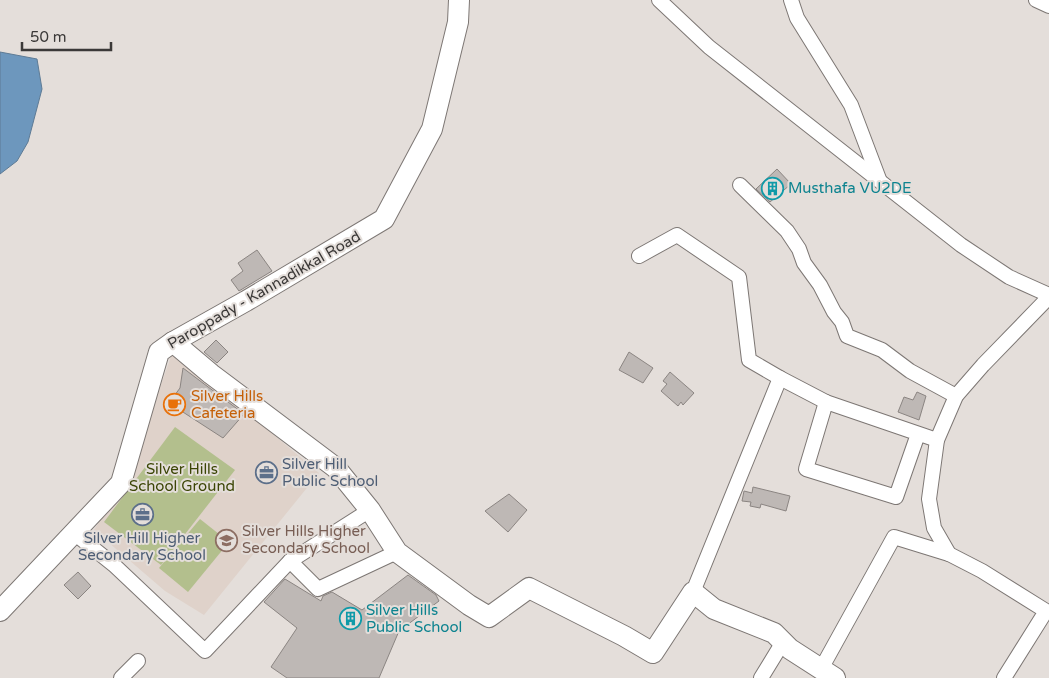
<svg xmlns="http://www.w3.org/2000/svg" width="1049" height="678" font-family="'Varela Round',sans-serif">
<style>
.built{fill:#dfd2ca}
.green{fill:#b3bf8d}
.water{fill:#6d97bd;stroke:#5e7b95}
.building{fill:#beb8b5;stroke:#8b8582}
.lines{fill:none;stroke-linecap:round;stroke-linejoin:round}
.street-casing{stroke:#7d7774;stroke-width:16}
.secondary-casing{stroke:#7d7774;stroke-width:22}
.street{stroke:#fff;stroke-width:14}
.secondary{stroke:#fff;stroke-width:20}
.labels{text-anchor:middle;stroke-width:4;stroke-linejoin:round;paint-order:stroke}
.culture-label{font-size:15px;fill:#0d838f;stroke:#e4deda;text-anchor:start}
.street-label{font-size:15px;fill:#3b3938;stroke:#e4deda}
.food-label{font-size:15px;fill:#c56008;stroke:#e4deda;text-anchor:start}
.service-label{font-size:15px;fill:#4e5e75;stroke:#e4deda;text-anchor:start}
.park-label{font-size:15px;fill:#3b4505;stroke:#e4deda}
.education-label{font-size:15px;fill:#785e54;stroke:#e4deda;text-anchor:start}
</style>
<rect width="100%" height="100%" fill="#e4deda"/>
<polygon class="built" points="174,348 220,386 267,429 319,473 204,615 165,591 94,530 130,472"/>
<g class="green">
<polygon points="175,427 235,470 161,565 104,522"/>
<polygon points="200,519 229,542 188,592 159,568"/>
</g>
<polygon class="water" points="0,52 37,59 42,89 28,142 17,161 0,174"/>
<g class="building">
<polygon points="777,169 791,184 770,202 756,189"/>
<polygon points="257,250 272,271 239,291 231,280 243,271 238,263"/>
<polygon points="216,340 228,352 217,363 204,352"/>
<polygon points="629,352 653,368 643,383 619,370"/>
<polygon points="183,368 244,414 223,438 169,403 180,388"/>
<polygon points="670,372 694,393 683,405 681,402 678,406 661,391 667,384 663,381"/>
<polygon points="917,392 926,396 919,420 898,412 904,397 913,400"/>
<polygon points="753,487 790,496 786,511 761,504 760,508 750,506 751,502 742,501 744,491 752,493"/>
<polygon points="509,494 527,510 508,532 485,511"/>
<polygon points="78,572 91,586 78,599 64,585"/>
<polygon points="408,575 436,595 439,601 399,631 379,678 287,678 271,667 297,628 264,602 285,579 321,601 323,596 332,592 362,610"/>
</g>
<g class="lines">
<defs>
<g id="street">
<polyline points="659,0 709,47 961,245 1009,277 1049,295"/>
<polyline points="791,0 797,18 851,105 879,179"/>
<polyline points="1036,0 1049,6"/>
<polyline points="740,185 787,231 799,249 804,263 820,285 834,312 842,322 847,336 882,350 910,371 956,396"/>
<polyline points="639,256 677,235 739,277 749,360 780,378 693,592"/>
<polyline points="780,378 826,402"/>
<polyline points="918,434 896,497 806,469 826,402 937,440"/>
<polyline points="74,533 114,565 205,651 290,561 370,510"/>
<polyline points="290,561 318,589 397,552"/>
<polyline points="821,669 894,537 949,554"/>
<polyline points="121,678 138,661"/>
<polyline points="761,678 783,642"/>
<polyline points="1004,678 1046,611 982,571 949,554 934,528 929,499 937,440 956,396 983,365 1049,297"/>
</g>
<g id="secondary">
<polyline points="173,342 211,374 336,468 370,510 397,552 469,605 489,617 529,588 624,636 653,653 693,592 714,609 774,633 790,649 835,678"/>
<polyline points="0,611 121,483 159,352 173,342 246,301 384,219 432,129 458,22 459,0"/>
</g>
</defs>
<use href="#street" class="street-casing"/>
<use href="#secondary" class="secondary-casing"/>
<use href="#street" class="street"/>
<use href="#secondary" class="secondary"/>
</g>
<defs>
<symbol id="building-ring" viewBox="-11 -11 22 22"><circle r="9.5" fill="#e4deda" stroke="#0f9aa8" stroke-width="1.5"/><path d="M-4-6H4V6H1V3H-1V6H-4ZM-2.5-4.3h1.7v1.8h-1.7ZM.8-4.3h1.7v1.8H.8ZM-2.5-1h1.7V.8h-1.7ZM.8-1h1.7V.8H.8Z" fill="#0f9aa8"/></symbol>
<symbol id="cafe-ring" viewBox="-11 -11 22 22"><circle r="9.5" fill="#e4deda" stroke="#e8710a" stroke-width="1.5"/><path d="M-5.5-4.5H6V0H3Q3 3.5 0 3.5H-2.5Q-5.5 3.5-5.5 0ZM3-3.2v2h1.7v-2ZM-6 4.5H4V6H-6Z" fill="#e8710a"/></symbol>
<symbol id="office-ring" viewBox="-11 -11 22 22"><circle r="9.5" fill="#e4deda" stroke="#5c6f8a" stroke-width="1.5"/><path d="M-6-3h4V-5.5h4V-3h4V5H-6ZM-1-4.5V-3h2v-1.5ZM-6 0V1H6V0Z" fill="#5c6f8a"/></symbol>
<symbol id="school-ring" viewBox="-11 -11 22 22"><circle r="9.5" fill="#e4deda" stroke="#8d6e63" stroke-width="1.5"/><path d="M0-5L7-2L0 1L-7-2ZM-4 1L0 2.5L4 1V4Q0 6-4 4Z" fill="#8d6e63"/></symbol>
</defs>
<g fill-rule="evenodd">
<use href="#building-ring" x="760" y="176" width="25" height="25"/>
<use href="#cafe-ring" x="162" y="392" width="25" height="25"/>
<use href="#office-ring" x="254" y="460" width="25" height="25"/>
<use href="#office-ring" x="130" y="502" width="25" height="25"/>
<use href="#school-ring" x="214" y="528" width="25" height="25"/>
<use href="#building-ring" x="338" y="606" width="25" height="25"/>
</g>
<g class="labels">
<g class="culture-label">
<text x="788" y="193">Musthafa VU2DE</text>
<text x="366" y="615">Silver Hills<tspan x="366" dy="17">Public School</tspan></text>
</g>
<g class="street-label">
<text transform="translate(264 290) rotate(-30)" y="5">Paroppady - Kannadikkal Road</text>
</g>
<g class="food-label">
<text x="191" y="401">Silver Hills<tspan x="191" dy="17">Cafeteria</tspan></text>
</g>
<g class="service-label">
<text x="282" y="469">Silver Hill<tspan x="282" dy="17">Public School</tspan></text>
<text x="142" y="543" text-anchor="middle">Silver Hill Higher<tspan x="142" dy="17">Secondary School</tspan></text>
</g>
<g class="park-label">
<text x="182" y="474">Silver Hills<tspan x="182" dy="17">School Ground</tspan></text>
</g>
<g class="education-label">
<text x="242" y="536">Silver Hills Higher<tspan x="242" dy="17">Secondary School</tspan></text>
</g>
</g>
<path d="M22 42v8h89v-8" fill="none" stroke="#3b3938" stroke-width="2.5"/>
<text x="30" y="42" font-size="15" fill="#3b3938" stroke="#e4deda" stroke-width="4" paint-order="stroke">50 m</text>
</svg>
